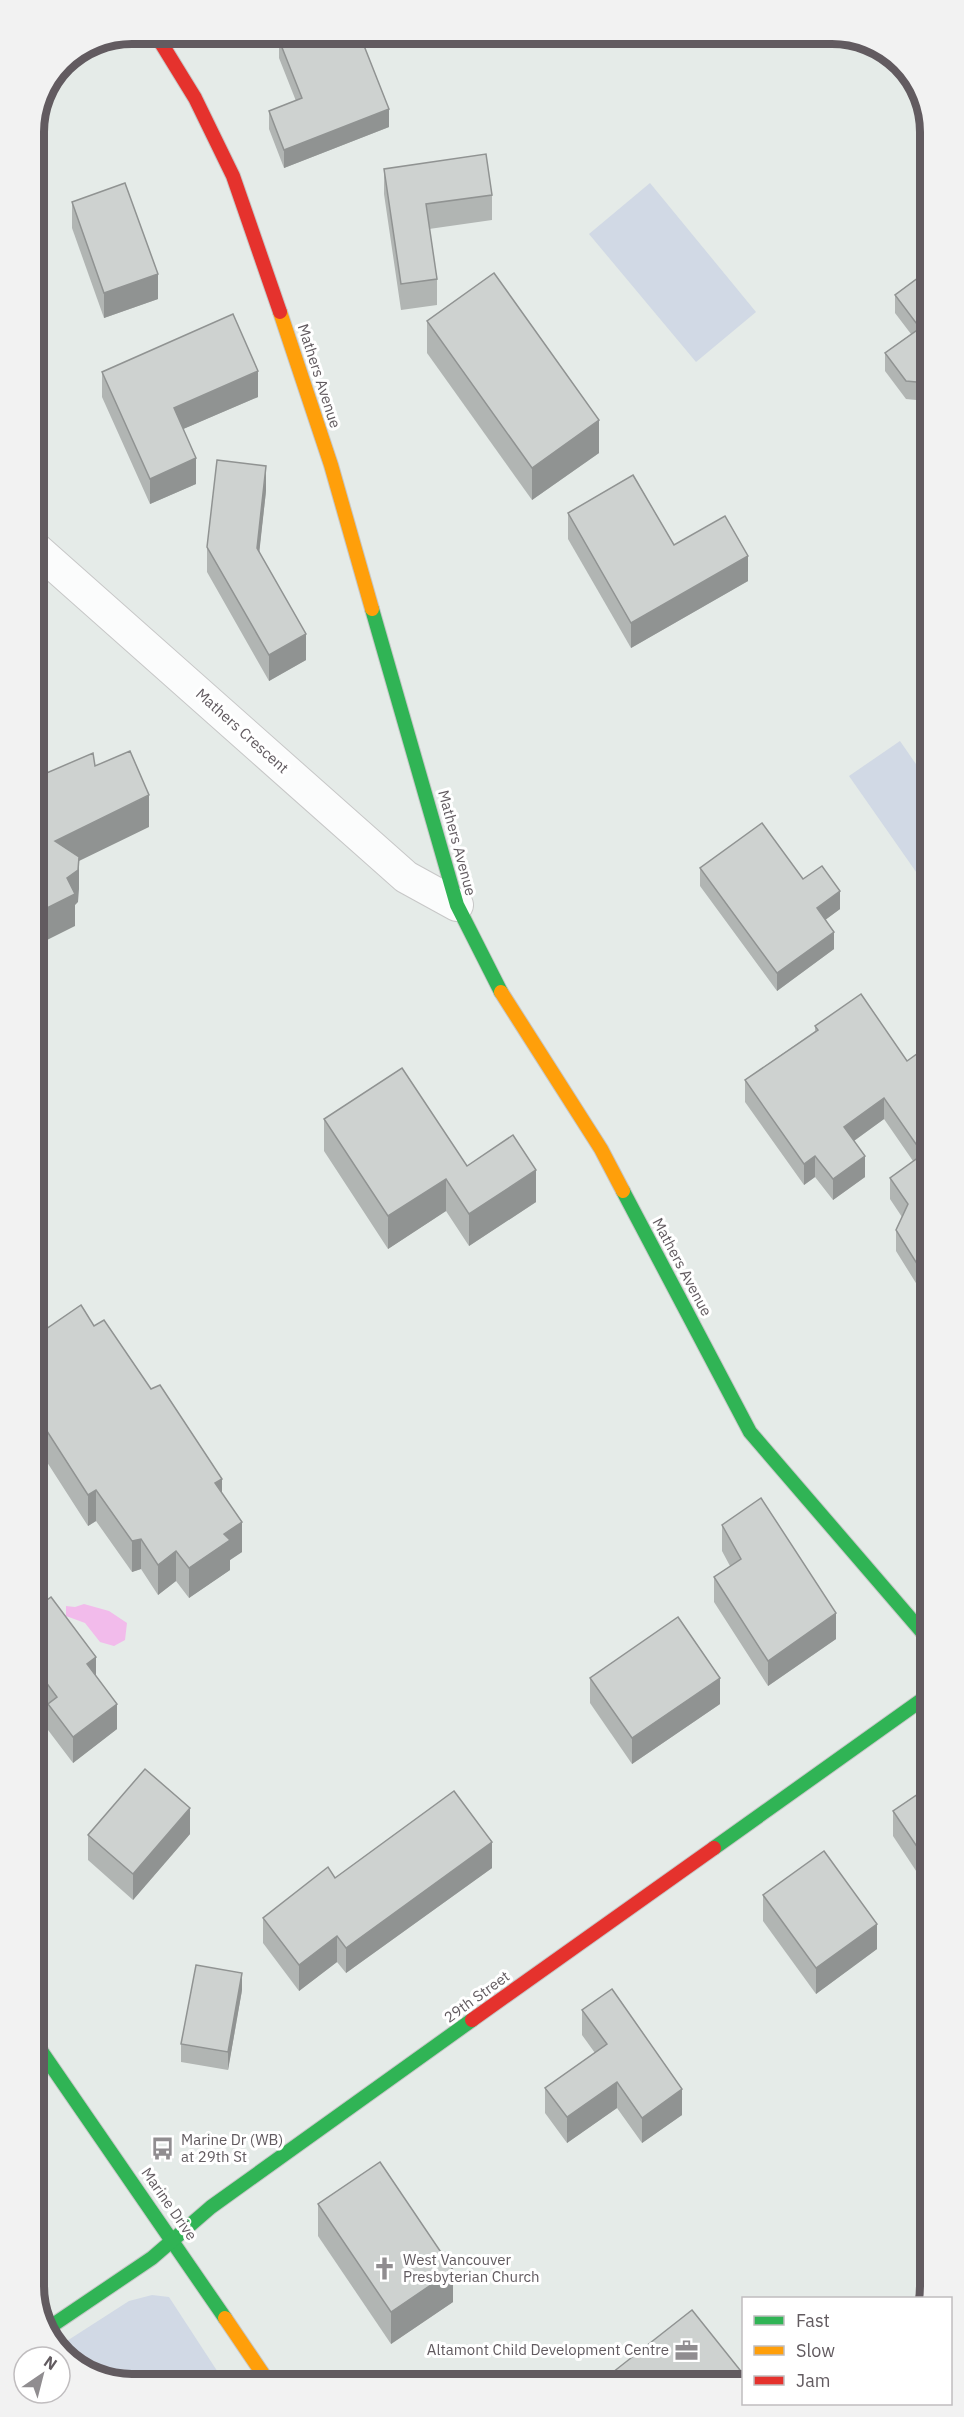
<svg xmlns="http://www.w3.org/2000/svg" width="964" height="2417" font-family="'IBM Plex Sans',sans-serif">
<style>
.green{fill:#d1d9e5}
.water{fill:#f2bbeb}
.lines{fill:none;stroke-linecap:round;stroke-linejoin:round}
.street-casing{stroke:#c7c7c7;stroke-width:34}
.fast-casing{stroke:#c6c7c7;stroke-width:16}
.slow-casing{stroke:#c6c7c7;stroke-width:16}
.jam-casing{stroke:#c6c7c7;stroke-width:16}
.street{stroke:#fbfcfc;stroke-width:32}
.fast{stroke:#30b455;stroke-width:14}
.slow{stroke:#ff9f0a;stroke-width:14}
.jam{stroke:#e5322d;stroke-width:14}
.wall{fill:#b1b5b3}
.shaded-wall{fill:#909392}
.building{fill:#ced2d0;stroke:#909392;stroke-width:1.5}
.labels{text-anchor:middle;stroke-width:6;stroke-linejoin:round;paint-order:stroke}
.street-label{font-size:15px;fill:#625b60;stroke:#fff}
.poi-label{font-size:15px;fill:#625b60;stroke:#fff;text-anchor:start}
.rim{fill:none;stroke:#625b60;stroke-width:8}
</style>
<rect width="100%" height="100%" fill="#e5ebe8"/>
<g class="green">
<polygon points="650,183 756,312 696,362 589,234"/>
<polygon points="900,741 927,780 928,889 849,776"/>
<polygon points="152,2295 169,2297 225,2383 124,2384 71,2363 59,2346 129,2301"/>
</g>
<polygon class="water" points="84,1604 109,1611 127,1623 125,1640 114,1646 100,1642 85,1623 66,1616 66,1606 75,1607"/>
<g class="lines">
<defs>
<polyline id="street" points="34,547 406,877 457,905"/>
<g id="fast">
<polyline points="372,609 457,905 501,992"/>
<polyline points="623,1191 750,1432 929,1640"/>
<polyline points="714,1848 930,1694"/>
<polyline points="37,2045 225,2318"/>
<polyline points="47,2329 152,2258 211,2207 472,2020"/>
</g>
<g id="slow">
<polyline points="280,312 331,465 372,609"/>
<polyline points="501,992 601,1149 623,1191"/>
<polyline points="225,2318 269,2383"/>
</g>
<g id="jam">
<polyline points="155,33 195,98 233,176 280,312"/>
<polyline points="472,2020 714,1848"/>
</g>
</defs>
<use href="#street" class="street-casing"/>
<use href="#fast" class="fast-casing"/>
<use href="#slow" class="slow-casing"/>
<use href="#jam" class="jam-casing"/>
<use href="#street" class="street"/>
<use href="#fast" class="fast"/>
<use href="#slow" class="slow"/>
<use href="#jam" class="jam"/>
</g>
<g class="wall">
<polygon points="279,40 389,127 284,168 269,129 269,111 296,101 279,58"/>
<polygon points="384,169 492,195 492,220 429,229 437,279 437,305 401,310 384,194"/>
<polygon points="72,202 158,299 104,318 72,228"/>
<polygon points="926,272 927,401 906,399 885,371 885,353 911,334 895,313 895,295"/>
<polygon points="427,321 599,453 532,500 427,353"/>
<polygon points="102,372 258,397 183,429 196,484 150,504 102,397"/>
<polygon points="266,491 259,552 306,660 269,681 207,572 207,547"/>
<polygon points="568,513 674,545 748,581 631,648 568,539"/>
<polygon points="700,868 803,879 840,909 825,920 834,949 777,991 700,886"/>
<polygon points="815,1026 907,1061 928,1046 929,1304 896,1251 896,1230 902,1217 890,1199 890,1178 913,1161 884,1119 854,1141 865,1177 833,1200 815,1177 804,1185 745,1102 745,1080 815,1031"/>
<polygon points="324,1119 467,1166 536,1202 469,1246 446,1211 388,1249 324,1151"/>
<polygon points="94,1326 222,1493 242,1552 230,1560 230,1570 189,1598 176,1581 158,1595 141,1569 132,1572 96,1521 88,1526 36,1445 36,1336"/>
<polygon points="722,1525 836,1639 768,1686 714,1602 714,1577 730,1566 722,1551"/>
<polygon points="37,1603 96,1676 117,1729 73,1763 48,1730 48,1710 37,1695"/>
<polygon points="590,1678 720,1704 632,1764 590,1703"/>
<polygon points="930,1786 930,1892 893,1836 893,1811"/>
<polygon points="190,1834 133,1900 88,1860 88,1835"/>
<polygon points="492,1868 346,1973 337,1962 299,1991 263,1943 263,1918 335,1878"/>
<polygon points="763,1895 877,1949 816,1994 763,1921"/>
<polygon points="242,1990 228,2070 181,2062 181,2044"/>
<polygon points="582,2010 682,2115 642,2143 617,2108 567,2143 545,2113 545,2088 595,2053 582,2035"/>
<polygon points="318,2204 453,2302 391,2344 318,2236"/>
</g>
<g class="shaded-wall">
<polygon points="389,109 389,127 284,168 284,150"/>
<polygon points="158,274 158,299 104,318 104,293"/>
<polygon points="258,371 258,397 174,433 174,408"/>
<polygon points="599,420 599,453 532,500 532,468"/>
<polygon points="196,458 196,484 150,504 150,479"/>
<polygon points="266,466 266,491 257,573 257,548"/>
<polygon points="748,556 748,581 631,648 631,623"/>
<polygon points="306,634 306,660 269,681 269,655"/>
<polygon points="149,795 149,827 79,861 79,889 78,902 75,905 75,926 35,946 35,914 55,841"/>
<polygon points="840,891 840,909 817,926 817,908"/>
<polygon points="834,932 834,949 777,991 777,973"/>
<polygon points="884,1098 884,1119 844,1148 844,1127"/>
<polygon points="815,1156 815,1177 804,1185 804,1164"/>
<polygon points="865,1156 865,1177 833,1200 833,1179"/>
<polygon points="536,1170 536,1202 469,1246 469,1214"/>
<polygon points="446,1179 446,1211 388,1249 388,1216"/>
<polygon points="222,1479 222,1509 215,1483"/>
<polygon points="96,1490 96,1521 88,1526 88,1495"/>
<polygon points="242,1522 242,1552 230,1560 230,1570 189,1598 189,1568 224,1534"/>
<polygon points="141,1539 141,1569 132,1572 132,1541"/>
<polygon points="176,1551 176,1581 158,1595 158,1565"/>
<polygon points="836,1613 836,1639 768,1686 768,1661"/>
<polygon points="96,1657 96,1683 87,1664"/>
<polygon points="720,1678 720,1704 632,1764 632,1738"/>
<polygon points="117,1704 117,1729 73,1763 73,1737"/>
<polygon points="190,1808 190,1834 133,1900 133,1874"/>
<polygon points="492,1842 492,1868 346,1973 346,1948"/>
<polygon points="877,1924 877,1949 816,1994 816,1968"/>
<polygon points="337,1936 337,1962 299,1991 299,1965"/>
<polygon points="242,1973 242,1990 228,2070 228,2052"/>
<polygon points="617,2082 617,2108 567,2143 567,2117"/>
<polygon points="682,2089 682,2115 642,2143 642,2118"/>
<polygon points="453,2270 453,2302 391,2344 391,2312"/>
</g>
<g class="building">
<polygon points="296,33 359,33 389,109 284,150 269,111 302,98 279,40"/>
<polygon points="486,154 492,195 426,204 437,279 401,284 384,169"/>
<polygon points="125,183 158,274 104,293 72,202"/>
<polygon points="926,272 927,383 906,381 885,353 920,328 895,295"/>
<polygon points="494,273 599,420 532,468 427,321"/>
<polygon points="233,314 258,371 174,408 196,458 150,479 102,372"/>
<polygon points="217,460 266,466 257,548 306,634 269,655 207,547"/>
<polygon points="633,475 674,545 725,516 748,556 631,623 568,513"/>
<polygon points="130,751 149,795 55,841 79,857 78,870 67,878 75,894 35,914 35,778 93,753 95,766"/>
<polygon points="762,823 803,879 822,866 840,891 817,908 834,932 777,973 700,868"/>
<polygon points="861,994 907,1061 928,1046 929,1283 896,1230 908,1204 890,1178 923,1154 884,1098 844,1127 865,1156 833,1179 815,1156 804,1164 745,1080 818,1030 815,1026"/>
<polygon points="402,1068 467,1166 513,1135 536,1170 469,1214 446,1179 388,1216 324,1119"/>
<polygon points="81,1305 94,1326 104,1320 151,1389 160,1385 222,1479 215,1483 242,1522 224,1534 230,1540 189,1568 176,1551 158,1565 141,1539 132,1541 96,1490 88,1495 36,1414 36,1354 38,1353 36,1350 36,1336"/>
<polygon points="761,1498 836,1613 768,1661 714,1577 741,1559 722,1525"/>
<polygon points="51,1597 96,1657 87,1664 117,1704 73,1737 48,1704 57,1697 37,1670 37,1603 39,1606"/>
<polygon points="678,1617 720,1678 632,1738 590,1678"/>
<polygon points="145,1769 190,1808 133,1874 88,1835"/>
<polygon points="930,1786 930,1866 893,1811"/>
<polygon points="454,1791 492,1842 346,1948 337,1936 299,1965 263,1918 328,1867 335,1878"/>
<polygon points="824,1851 877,1924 816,1968 763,1895"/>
<polygon points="196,1965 242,1973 228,2052 181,2044"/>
<polygon points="612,1989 682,2089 642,2118 617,2082 567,2117 545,2088 607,2044 582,2010"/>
<polygon points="380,2162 453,2270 391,2312 318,2204"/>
<polygon points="692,2310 744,2375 744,2380 612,2381 608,2376"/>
</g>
<defs>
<symbol id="bus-bare" viewBox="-9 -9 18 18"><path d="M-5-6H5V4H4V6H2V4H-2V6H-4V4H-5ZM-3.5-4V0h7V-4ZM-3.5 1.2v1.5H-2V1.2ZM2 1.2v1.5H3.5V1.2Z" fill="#908d90" stroke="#fff" stroke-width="2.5" paint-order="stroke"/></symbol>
<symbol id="church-bare" viewBox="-9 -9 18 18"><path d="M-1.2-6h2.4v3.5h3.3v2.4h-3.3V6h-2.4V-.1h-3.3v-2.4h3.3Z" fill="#908d90" stroke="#fff" stroke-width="2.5" paint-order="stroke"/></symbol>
<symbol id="office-bare" viewBox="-9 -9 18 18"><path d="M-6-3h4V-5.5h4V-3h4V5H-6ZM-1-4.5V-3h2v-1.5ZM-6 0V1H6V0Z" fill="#908d90" stroke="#fff" stroke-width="2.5" paint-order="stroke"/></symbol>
</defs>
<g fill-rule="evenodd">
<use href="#bus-bare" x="146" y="2132" width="33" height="33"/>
<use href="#church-bare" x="368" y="2252" width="33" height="33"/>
<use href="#office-bare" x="670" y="2334" width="33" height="33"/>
</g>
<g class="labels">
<g class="street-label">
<text transform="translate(319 376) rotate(72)" y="5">Mathers Avenue</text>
<text transform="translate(242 731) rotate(42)" y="5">Mathers Crescent</text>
<text transform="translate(457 843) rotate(75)" y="5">Mathers Avenue</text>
<text transform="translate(682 1267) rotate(62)" y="5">Mathers Avenue</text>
<text transform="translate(477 1997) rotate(-36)" y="5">29th Street</text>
<text transform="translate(169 2204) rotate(55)" y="5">Marine Drive</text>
</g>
<g class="poi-label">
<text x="181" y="2145">Marine Dr (WB)<tspan x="181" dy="17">at 29th St</tspan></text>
<text x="403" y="2265">West Vancouver<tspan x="403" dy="17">Presbyterian Church</tspan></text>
<text x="669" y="2355" text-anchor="end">Altamont Child Development Centre</text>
</g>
</g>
<path d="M0 0H964V2417H0ZM132 44H832A88 88 0 0 1 920 132V2286A88 88 0 0 1 832 2374H132A88 88 0 0 1 44 2286V132A88 88 0 0 1 132 44Z" fill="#f2f2f2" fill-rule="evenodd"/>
<path class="rim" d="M132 44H832A88 88 0 0 1 920 132V2286A88 88 0 0 1 832 2374H132A88 88 0 0 1 44 2286V132A88 88 0 0 1 132 44Z"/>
<rect x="742" y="2297" width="210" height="108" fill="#ffffff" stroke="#c0bdbf" stroke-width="1.5"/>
<rect x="754" y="2316" width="30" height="9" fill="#30b455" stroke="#c0bdbf" stroke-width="1.5"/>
<text x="796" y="2327" font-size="18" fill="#625b60">Fast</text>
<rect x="754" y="2346" width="30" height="9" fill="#ff9f0a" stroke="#c0bdbf" stroke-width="1.5"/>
<text x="796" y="2357" font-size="18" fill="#625b60">Slow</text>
<rect x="754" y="2376" width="30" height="9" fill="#e5322d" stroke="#c0bdbf" stroke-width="1.5"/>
<text x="796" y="2387" font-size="18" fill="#625b60">Jam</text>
<g transform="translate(42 2375) rotate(35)"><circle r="28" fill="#ffffff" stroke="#c0bdbf" stroke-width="1.5"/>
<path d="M0-4.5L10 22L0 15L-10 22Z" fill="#908d90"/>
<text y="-9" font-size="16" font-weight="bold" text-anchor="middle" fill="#625b60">N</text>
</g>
</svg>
